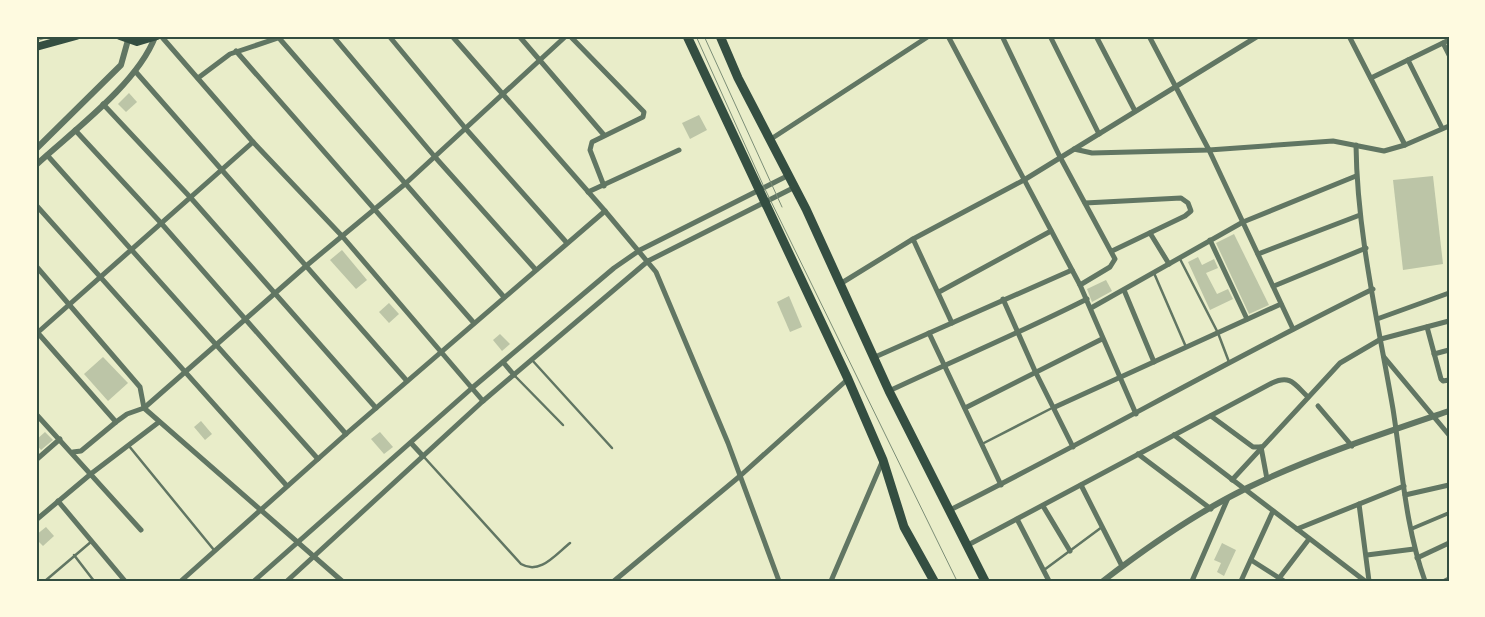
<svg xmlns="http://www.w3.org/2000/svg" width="1485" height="617" font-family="'Titillium Web',sans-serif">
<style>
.building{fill:#bcc5a7}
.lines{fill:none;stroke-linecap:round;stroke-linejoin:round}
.service{stroke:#617663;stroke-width:2.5}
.pedestrian{stroke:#617663;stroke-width:4}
.minor{stroke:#617663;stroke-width:5}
.tertiary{stroke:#617663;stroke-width:6}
.secondary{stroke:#344e41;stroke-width:8}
.primary{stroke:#344e41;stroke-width:9}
.tram{stroke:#7c8e77;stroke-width:1}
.neatline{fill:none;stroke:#344e41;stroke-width:2}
</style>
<rect width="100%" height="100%" fill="#e9edc9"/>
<g class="building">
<polygon points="129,93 137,102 126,112 118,104"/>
<polygon points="699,115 707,130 690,139 682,123"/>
<polygon points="1433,176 1443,264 1403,270 1393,180"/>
<polygon points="1234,234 1269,305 1249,314 1216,243"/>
<polygon points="342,250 367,280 356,289 330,260"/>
<polygon points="1198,257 1202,265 1214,259 1218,268 1206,273 1217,294 1228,289 1233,299 1210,310 1188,262"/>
<polygon points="1106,280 1112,291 1092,302 1087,289"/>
<polygon points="789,296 802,327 790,332 777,302"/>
<polygon points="389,303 399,314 389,323 379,312"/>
<polygon points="500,334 510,344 502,351 493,340"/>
<polygon points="103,357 128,383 108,401 84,374"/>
<polygon points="201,421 212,434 205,440 194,427"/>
<polygon points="45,432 53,440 41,450 36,444 36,440"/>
<polygon points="380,432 393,447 384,454 371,439"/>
<polygon points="46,527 54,536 43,546 36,539 36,535"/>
<polygon points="1222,543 1236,550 1224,576 1217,572 1221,563 1214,560"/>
</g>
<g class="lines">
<g class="service">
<polyline points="1180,259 1218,333 1229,362"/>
<polyline points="1154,273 1186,347"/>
<polyline points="532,360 612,448"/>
<polyline points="514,375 563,425"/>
<polyline points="982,444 1054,407"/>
<polyline points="129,446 214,550"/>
<path d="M424 457 521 564C540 575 555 555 570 543"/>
<polyline points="74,555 94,581"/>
<polyline points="1044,570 1102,527"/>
<polyline points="45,581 92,541"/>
</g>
<polyline class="pedestrian" points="1411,529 1449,513"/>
<g class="minor">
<polyline points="161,36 253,142 342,236 483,401"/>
<polyline points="333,36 435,157 536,270"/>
<polyline points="389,36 466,129 567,243"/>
<polyline points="452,36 605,211 656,272 728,443 779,581"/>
<polyline points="519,36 604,135"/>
<polyline points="570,36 644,112 643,117 592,142 590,150 604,186"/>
<polyline points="948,36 1080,285 1136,414"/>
<polyline points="1002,36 1060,157 1115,259 1110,267 1080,285"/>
<polyline points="1050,36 1099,134"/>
<polyline points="1096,36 1135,111"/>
<polyline points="1149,36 1209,150 1293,329"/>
<polyline points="1349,36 1405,145"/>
<polyline points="279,38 504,297"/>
<polyline points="1443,43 1449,55"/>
<polyline points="236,51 474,323"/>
<polyline points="1408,60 1442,128"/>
<polyline points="135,71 407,381"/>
<polyline points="198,78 230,54 284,36"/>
<polyline points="1371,78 1449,40"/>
<polyline points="103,104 190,197 376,408"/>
<polyline points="75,130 161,223 346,434"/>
<polyline points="771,139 929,36"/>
<path d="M1356 145C1357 233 1378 322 1393 409 1402 466 1405 526 1425 581"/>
<polyline points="1074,149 1092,153 1209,150 1333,141 1384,151 1405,145 1449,126"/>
<polyline points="47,155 318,459"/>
<polyline points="588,192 679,150"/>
<polyline points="1085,203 1181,198 1188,203 1191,211 1185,216 1112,251"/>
<polyline points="36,205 287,486"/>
<polyline points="1150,233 1169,264"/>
<polyline points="913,239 952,323"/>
<polyline points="1210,240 1247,319"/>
<polyline points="1258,254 1360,215"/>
<polyline points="36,266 140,387 144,408 342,581"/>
<polyline points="840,284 913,239 1024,180 1258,36"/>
<polyline points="1274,286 1366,248"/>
<polyline points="1124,290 1154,362"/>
<polyline points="939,292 1051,231"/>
<polyline points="1003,299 1035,371 1073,447"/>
<polyline points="1091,308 1243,222 1356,176"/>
<polyline points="1377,319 1449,293"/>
<polyline points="1427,327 1441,379 1443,381 1449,380"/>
<polyline points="37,332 116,422"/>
<polyline points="929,333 1001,485"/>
<polyline points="36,334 253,142"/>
<polyline points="1434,354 1449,350"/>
<polyline points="875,357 1072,270"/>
<polyline points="1384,357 1449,435"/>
<polyline points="503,362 514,375"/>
<path d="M889 391C955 360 1022 332 1087 299"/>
<polyline points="1318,406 1352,446"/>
<polyline points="1055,407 1281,304"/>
<polyline points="965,408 1102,339"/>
<polyline points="36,414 141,530"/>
<polyline points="1211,416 1253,447 1261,447"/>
<polyline points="1174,435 1365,581"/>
<polyline points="411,443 423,456"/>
<polyline points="1261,447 1267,479"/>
<polyline points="73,452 81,451 116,422 127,414 144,408 306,266 405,184 566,36"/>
<polyline points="1138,454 1211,509"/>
<polyline points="36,460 60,439"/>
<polyline points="1232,480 1340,363 1381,339 1449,321"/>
<polyline points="1081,485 1122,566"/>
<polyline points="1405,495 1449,485"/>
<polyline points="58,501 125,581"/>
<polyline points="1359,504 1369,581"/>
<polyline points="1043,506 1070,551"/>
<path d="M950 510C1092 439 1230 359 1373 289"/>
<polyline points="1017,519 1049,581"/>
<polyline points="36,520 92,473 159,422"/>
<polyline points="1297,529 1404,486"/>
<path d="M968 545 1272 383C1291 374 1295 385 1308 397"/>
<polyline points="1367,555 1414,549"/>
<polyline points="1417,558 1449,543"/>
<polyline points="1251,560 1284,581"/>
<polyline points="181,581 346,434 605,211"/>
<polyline points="254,581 472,388 614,268 640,250 789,175"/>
<polyline points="287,581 483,401 648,261 795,187"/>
<polyline points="614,581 740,476 848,379"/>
<polyline points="831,581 883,460"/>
<polyline points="1192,581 1228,498"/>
<polyline points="1241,581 1273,511"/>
<polyline points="1277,581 1309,539"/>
<polyline points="1445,581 1449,579"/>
</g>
<g class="tertiary">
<polyline points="36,149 121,65 128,40"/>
<path d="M36 165C73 131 137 84 155 37"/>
<path d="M1103 581C1147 547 1196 513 1247 488 1311 457 1381 434 1449 411"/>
</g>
<g class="secondary">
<polyline points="120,36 137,42 157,36"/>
<polyline points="36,47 76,36"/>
</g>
<g class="primary">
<polyline points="687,36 848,379 883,460 904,527 934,581"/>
<polyline points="720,36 738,78 806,209 889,391 985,581"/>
</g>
<g class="tram">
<polyline points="696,36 764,187 957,581"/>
<polyline points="704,36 782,207"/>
<polyline points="36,41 52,36"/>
</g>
</g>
<rect width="1485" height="617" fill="none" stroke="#fefae0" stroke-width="75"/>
<rect x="38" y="38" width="1410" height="542" class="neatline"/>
</svg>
